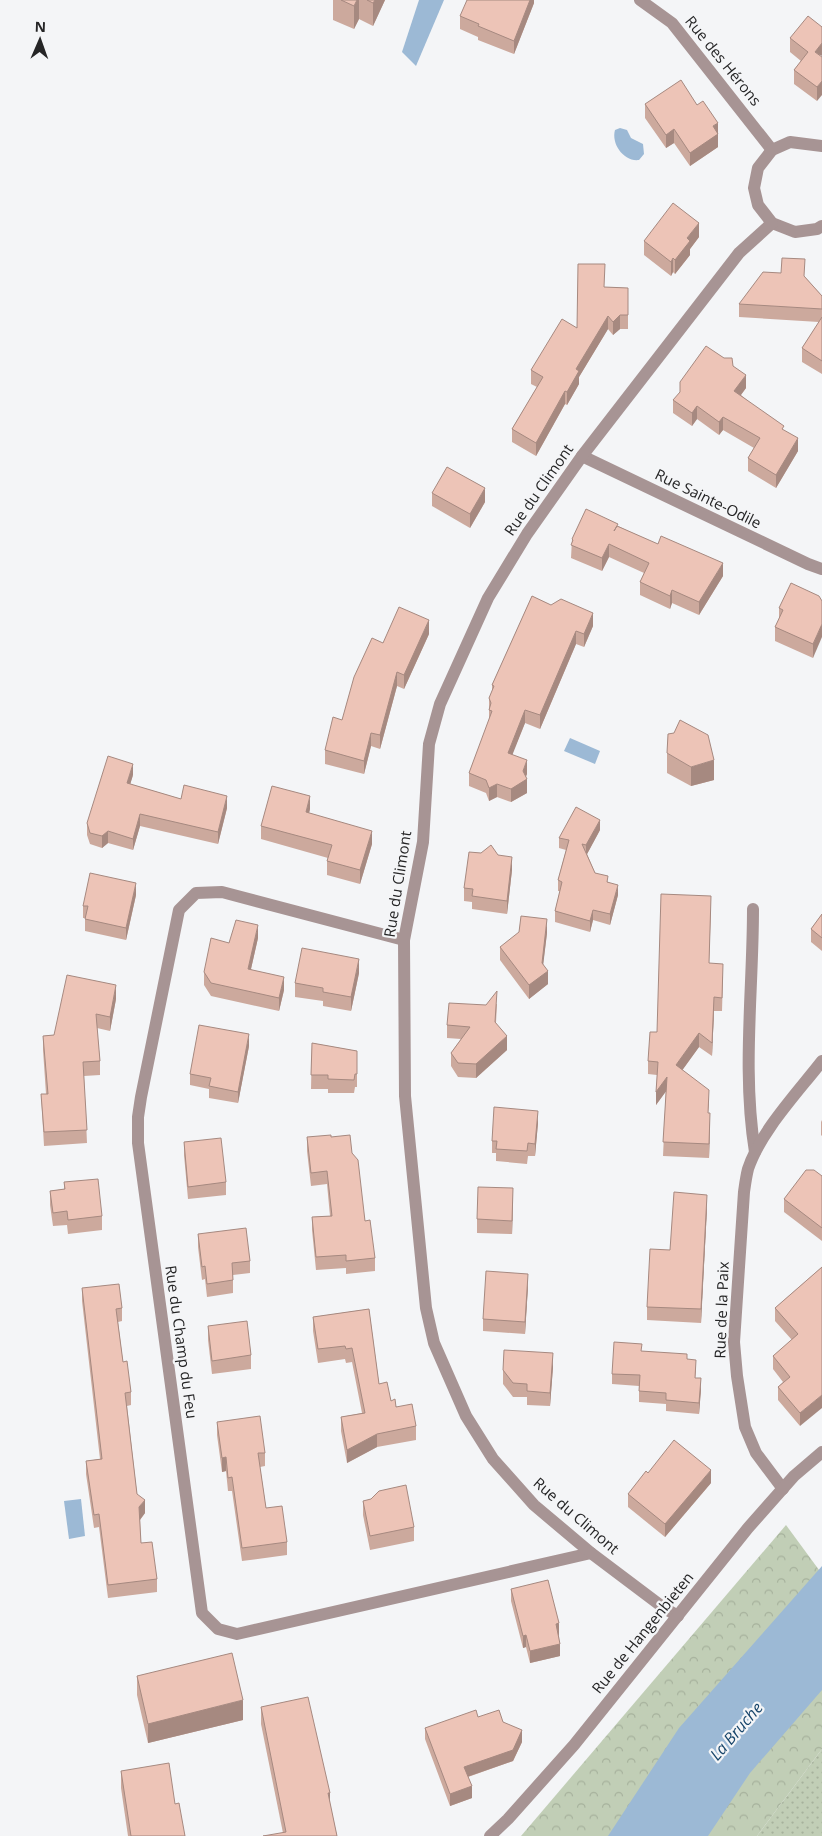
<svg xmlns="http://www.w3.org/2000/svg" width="822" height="1836" font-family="'Open Sans',sans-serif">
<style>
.grass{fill:url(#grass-dots)}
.forest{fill:url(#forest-crowns)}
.water{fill:#9cb9d5}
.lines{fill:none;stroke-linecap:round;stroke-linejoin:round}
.minor{stroke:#a79494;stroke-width:12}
.wall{fill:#cca99d}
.shaded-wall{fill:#a68980}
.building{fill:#edc4b7;stroke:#a68980}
.labels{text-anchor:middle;stroke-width:4.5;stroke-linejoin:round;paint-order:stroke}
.street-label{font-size:15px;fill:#252526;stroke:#f4f5f7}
.water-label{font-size:16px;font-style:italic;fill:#18466b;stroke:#f4f5f7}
</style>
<defs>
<pattern id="grass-dots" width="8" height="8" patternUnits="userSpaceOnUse" patternTransform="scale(1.25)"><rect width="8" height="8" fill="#c1ceb6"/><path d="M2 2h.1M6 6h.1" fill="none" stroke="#a6b19c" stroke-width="1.8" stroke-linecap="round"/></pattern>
<pattern id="forest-crowns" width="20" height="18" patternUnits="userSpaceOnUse" patternTransform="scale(1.25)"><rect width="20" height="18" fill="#c1ceb6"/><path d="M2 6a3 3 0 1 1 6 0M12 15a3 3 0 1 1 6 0" fill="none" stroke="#a6b19c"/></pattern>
</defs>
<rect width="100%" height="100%" fill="#f4f5f7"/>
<polygon class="grass" points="822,1749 822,1836 757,1836"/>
<polygon class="forest" points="786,1525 822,1574 822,1749 757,1836 521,1836"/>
<g class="water">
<polygon points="419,0 444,0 416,66 402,52"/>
<path d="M620 128 627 130 631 138 643 144 644 154 639 160C624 162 611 144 615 130Z"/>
<polygon points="570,738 600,751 595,764 564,751"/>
<polygon points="81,1499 85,1536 69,1539 64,1501"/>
<polygon points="822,1566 822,1690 750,1773 708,1836 608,1836 679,1728"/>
</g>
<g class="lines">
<g class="minor">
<polyline points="640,0 672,23 772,150"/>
<polyline points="822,146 790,142 772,150 758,168 754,188 758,205 772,223 795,232 817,229 822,226"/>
<polyline points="582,456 808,564 822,569"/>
<path d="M753 909C753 990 742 1072 755 1152"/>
<polyline points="404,940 222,892 196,893 179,910 141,1097 138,1117 138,1143 202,1613 218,1629 237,1634 591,1553"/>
<path d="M783 1489 756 1453 745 1427 737 1376 734 1342 744 1192C745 1185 746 1177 748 1169 760 1132 798 1092 822 1061"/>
<polyline points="678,1616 664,1608 591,1553 534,1505 493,1459 466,1416 434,1343 426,1308 405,1096 404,940 423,842 429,744 440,704 488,598 527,534 582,456 739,253 772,223"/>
<polyline points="490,1836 508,1819 574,1745 748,1528 794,1476 822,1452"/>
</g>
</g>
<g class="wall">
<polygon points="333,0 385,0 373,26 359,19 354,29 333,20"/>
<polygon points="534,0 534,3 514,54 478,40 478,37 460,29 460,16"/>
<polygon points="822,27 817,101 794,84 794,70 801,61 790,52 790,38"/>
<polygon points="645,104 697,105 718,133 718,147 690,166 674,143 666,148 645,118"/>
<polygon points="699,237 690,249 690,255 675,274 673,272 671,276 644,255 644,241"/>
<polygon points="805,277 822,296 822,374 802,362 802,348 819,322 739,317 739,304"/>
<polygon points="604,287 628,288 628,329 620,329 613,335 608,329 579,377 579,384 567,405 565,404 536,456 512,442 512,429 537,387 531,384 531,370 577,328"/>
<polygon points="733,366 746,388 741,395 784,431 798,451 776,488 748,471 748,458 754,448 723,430 719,435 697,419 692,426 673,413 673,400"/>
<polygon points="432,493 485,502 470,528 432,506"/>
<polygon points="618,526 723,576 699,615 672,603 670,609 640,595 640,582 644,573 609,557 602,571 571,558 572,539"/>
<polygon points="532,596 593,626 584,647 576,644 540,729 525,723 512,754 527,774 526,777 527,793 511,802 497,797 489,801 486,793 469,786 469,773 489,721 489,698 492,691 492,685"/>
<polygon points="819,596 813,658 775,641 775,627 779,619 779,608"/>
<polygon points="429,634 404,689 397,686 380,749 371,746 364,774 325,764 325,750 342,720 383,643"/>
<polygon points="667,753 714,780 691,786 667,773"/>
<polygon points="133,775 130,784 181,799 227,808 218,844 140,826 133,850 108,843 102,848 90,844 87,835 87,823"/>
<polygon points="310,809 309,813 372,844 360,884 327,875 327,861 328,858 261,839 261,826"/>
<polygon points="600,830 587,854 595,873 608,882 618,895 610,925 593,920 590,932 555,922 555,911 560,891 558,891 558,880 566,850 559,848 559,838"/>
<polygon points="498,855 512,870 507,914 472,909 472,902 464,901 464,888"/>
<polygon points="136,895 126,940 85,931 85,918 83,918 83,906"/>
<polygon points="711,910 709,963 723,977 722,1011 714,1011 712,1056 699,1047 682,1070 709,1104 708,1113 710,1126 709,1158 663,1156 666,1091 656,1105 657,1075 648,1074 648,1061 657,1032"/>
<polygon points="822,914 822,951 811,942 811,929"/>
<polygon points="547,933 543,964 548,984 529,999 500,960 500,947"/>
<polygon points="258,938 251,969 284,990 279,1011 211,996 204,985 204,972 229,943"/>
<polygon points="359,973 351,1011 323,1006 323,1001 295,997 295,983"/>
<polygon points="116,999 110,1031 97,1028 100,1061 100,1075 84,1076 87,1143 44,1146 41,1094 46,1094 43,1050 43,1036 54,1035"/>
<polygon points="497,1004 496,1023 507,1050 476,1078 458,1077 451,1066 451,1053 461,1039 447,1038 447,1025 486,1005"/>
<polygon points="312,1043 357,1051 357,1087 355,1087 354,1093 328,1093 328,1089 311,1089"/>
<polygon points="249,1046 238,1103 209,1098 209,1089 190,1085 190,1074"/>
<polygon points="822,1120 822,1136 821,1135 821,1122"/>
<polygon points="538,1123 535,1156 528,1156 527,1164 496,1161 496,1153 492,1153 492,1141"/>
<polygon points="307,1137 331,1137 352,1153 365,1221 375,1258 375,1271 346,1274 346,1268 316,1270 312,1230 312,1217 330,1216 327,1184 311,1186 307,1151"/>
<polygon points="184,1142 226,1182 226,1195 188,1199 184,1155"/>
<polygon points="822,1176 822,1241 784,1212 784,1199"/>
<polygon points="64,1182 102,1216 102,1230 68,1234 67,1225 53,1226 50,1205 50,1191 64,1189"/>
<polygon points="513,1202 512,1234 477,1233 477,1219"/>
<polygon points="707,1208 701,1323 647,1320 647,1307"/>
<polygon points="198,1234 250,1261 250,1273 233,1275 233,1293 207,1297 205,1279 202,1280 198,1247"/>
<polygon points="822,1267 800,1426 778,1400 778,1387 783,1382 773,1369 773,1356 792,1340 775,1321 775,1308"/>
<polygon points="528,1286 525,1334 483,1331 483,1319"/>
<polygon points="82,1288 122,1308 122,1321 118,1322 123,1362 131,1392 131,1405 127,1406 137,1494 145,1513 140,1520 141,1543 157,1579 157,1592 108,1598 99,1527 94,1528 86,1474 86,1461 100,1459 82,1301"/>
<polygon points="369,1309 379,1384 391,1401 416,1426 416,1440 377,1447 347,1463 341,1431 341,1417 362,1413 352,1362 346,1363 345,1359 318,1363 313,1331 313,1317"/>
<polygon points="208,1326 251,1355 251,1369 212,1374 208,1340"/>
<polygon points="642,1351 687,1359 696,1371 695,1378 701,1389 699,1414 666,1411 666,1404 639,1402 639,1386 612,1384 612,1374"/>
<polygon points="553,1367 550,1406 527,1405 527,1397 513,1397 503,1384 503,1370"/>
<polygon points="217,1422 265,1453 265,1466 260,1467 266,1508 287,1542 287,1555 242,1561 232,1491 228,1491 226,1471 222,1472 217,1435"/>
<polygon points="711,1483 665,1537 628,1507 628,1494"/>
<polygon points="363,1501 414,1527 414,1541 370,1550 363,1515"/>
<polygon points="511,1589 559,1635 560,1656 530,1663 526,1647 523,1648 511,1601"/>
<polygon points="137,1676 243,1720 148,1743 137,1695"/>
<polygon points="261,1707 330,1804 337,1836 283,1833 261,1724"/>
<polygon points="478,1717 503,1722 522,1742 513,1761 468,1777 472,1798 450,1806 425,1739 425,1728"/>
<polygon points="121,1771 175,1804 185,1836 128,1836 121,1788"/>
</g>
<g class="shaded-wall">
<polygon points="357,0 359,0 359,19 354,29 354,6"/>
<polygon points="375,0 385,0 373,26 373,3"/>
<polygon points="530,0 534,0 534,3 514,54 514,41"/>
<polygon points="822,43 822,56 815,52"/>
<polygon points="822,81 822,95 817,101 817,87"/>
<polygon points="718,123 718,147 690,166 690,153 713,126"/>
<polygon points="674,129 674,143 666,148 666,135"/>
<polygon points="699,223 699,237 690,249 690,255 675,274 675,260 687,238"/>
<polygon points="673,258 673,272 671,276 671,262"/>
<polygon points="620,315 620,329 613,335 613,322"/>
<polygon points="608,316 608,329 579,377 579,384 567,405 567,392 576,369"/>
<polygon points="746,375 746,388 734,404 734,391"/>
<polygon points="565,391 565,404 536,456 536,443"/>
<polygon points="697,406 697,419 692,426 692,413"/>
<polygon points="723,417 723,430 719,435 719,422"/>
<polygon points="798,438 798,451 776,488 776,475"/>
<polygon points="485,488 485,502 470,528 470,514"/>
<polygon points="609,544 609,557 602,571 602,558"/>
<polygon points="723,563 723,576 699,615 699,602"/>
<polygon points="672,590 672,603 670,609 670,596"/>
<polygon points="593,613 593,626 584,647 584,634"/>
<polygon points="429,620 429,634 404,689 404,675"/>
<polygon points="822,624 822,637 813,658 813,644"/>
<polygon points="576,631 576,644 540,729 540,715"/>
<polygon points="397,672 397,686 380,749 380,735"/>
<polygon points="525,710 525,723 508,766 508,753"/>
<polygon points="371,733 371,746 364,774 364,761"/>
<polygon points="527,760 527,774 524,780 527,779 527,793 511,802 511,789 523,771"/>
<polygon points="714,760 714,780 691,786 691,767"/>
<polygon points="133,764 133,775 127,795 127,783"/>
<polygon points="497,784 497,797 489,801 489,788"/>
<polygon points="227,796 227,808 218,844 218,832"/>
<polygon points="310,796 310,809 306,825 306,812"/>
<polygon points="140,814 140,826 133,850 133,839"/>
<polygon points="600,820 600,830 586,856 586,845"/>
<polygon points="108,831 108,843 102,848 102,836"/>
<polygon points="372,831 372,844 360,884 360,870"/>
<polygon points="512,857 512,870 507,914 507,901"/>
<polygon points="136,883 136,895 126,940 126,928"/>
<polygon points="618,885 618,895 610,925 610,914"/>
<polygon points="593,910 593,920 590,932 590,921"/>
<polygon points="547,919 547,933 542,975 548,971 548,984 529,999 529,985 542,963"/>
<polygon points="258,925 258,938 248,982 248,969"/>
<polygon points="359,959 359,973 351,1011 351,997"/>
<polygon points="284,977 284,990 279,1011 279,998"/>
<polygon points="116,985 116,999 110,1031 110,1017"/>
<polygon points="714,997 714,1011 712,1056 712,1043"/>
<polygon points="699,1033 699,1047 676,1079 676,1065"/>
<polygon points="249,1034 249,1046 238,1103 238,1092"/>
<polygon points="507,1036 507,1050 476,1078 476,1064"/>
<polygon points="667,1077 667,1090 656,1105 656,1092"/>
<polygon points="538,1111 538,1123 535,1156 535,1144"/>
<polygon points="710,1113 710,1126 709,1158 709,1144"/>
<polygon points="513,1188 513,1202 512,1234 512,1221"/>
<polygon points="707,1195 707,1208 701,1323 701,1309"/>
<polygon points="528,1274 528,1286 525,1334 525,1322"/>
<polygon points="553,1353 553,1367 550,1406 550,1393"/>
<polygon points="701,1378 701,1389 699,1414 699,1403"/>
<polygon points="822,1395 822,1408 800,1426 800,1413"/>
<polygon points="377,1434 377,1447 347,1463 347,1450"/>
<polygon points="226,1457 226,1471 222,1472 222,1458"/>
<polygon points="711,1470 711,1483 665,1537 665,1524"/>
<polygon points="145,1500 145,1513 139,1521 139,1507"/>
<polygon points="559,1623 559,1635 556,1636 556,1624"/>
<polygon points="526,1635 526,1647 523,1648 523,1636"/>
<polygon points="560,1644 560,1656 530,1663 530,1651"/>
<polygon points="243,1700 243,1720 148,1743 148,1724"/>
<polygon points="522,1730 522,1742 513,1761 464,1778 464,1767"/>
<polygon points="472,1786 472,1798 450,1806 450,1794"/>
<polygon points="328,1793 330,1793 330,1810"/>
</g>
<g class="building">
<polygon points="341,0 357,0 354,6"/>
<polygon points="367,0 375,0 373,3"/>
<polygon points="467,0 530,0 514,41 478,26 479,24 460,16"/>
<polygon points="808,16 822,27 822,43 815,52 822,57 822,81 817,87 794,70 808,52 790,38"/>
<polygon points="681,80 697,105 703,101 718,123 713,126 718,134 690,153 674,129 666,135 645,104"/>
<polygon points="673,203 699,223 687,238 690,241 675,260 673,258 671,262 644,241"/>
<polygon points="782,258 805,259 804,276 822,296 822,309 739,304 763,272 781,273"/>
<polygon points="578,264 605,264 604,287 628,288 628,315 620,315 613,322 608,316 576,369 579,371 567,392 565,391 536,443 512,429 543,377 531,370 562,319 577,328"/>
<polygon points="822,317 822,361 802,348"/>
<polygon points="706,346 724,358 732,358 733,366 746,375 734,391 784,426 782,429 798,438 776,475 748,458 760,438 723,417 719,422 697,406 692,413 673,400 680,392 680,382"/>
<polygon points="447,467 485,488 470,514 432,493"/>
<polygon points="586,509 618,524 614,531 617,526 658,544 661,536 723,563 699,602 672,590 670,596 640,582 649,563 609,544 602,558 571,545 573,540 572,539"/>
<polygon points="791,583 819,596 822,601 822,624 813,644 775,627 783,610 779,608"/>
<polygon points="532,596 551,605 561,599 593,613 584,634 576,631 540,715 525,710 508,753 527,760 523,771 527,779 511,789 497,784 489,788 486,780 469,773 492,711 489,710 491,703 489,698 494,686 492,685"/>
<polygon points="399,607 429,620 404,675 397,672 380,735 371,733 364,761 325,750 333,717 342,720 354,677 372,638 383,643"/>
<polygon points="680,720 708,735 714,760 691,767 667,753 668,734 674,733"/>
<polygon points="108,756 133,764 127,783 181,799 184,785 227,796 218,832 140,814 133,839 108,831 102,836 90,833 87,823"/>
<polygon points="272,786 310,796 306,812 372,831 360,870 327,861 332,845 261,826"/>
<polygon points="576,807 600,820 586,845 582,844 595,873 608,876 607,882 618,885 610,914 593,910 590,921 555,911 562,882 558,880 569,840 559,838"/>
<polygon points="491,845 498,855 512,857 507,901 472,896 473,889 464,888 469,852 481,853"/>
<polygon points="90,873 136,883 126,928 85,919 88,906 83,906"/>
<polygon points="661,894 711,896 709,963 723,964 722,998 714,997 712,1043 699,1033 676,1065 709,1090 708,1113 710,1113 709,1144 663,1142 667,1077 656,1092 658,1062 648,1061 650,1032 657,1032"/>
<polygon points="822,914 822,938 811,929"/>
<polygon points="521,916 547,919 542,963 548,971 529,985 500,947 519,932"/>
<polygon points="236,920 258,925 248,969 284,977 279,998 211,983 204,972 211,938 229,943"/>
<polygon points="302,948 359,959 351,997 323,992 323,988 295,983"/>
<polygon points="67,975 116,985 110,1017 96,1014 100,1061 83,1062 87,1130 44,1132 41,1094 48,1094 43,1036 54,1035"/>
<polygon points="497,991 495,1022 507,1036 476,1064 458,1063 451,1053 470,1027 447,1025 449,1003 486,1005"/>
<polygon points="199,1025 249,1034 238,1092 209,1086 211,1078 190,1074"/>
<polygon points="312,1043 357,1051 357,1074 355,1074 354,1080 328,1079 328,1075 311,1075"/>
<polygon points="494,1107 538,1111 535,1144 528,1143 527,1151 496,1149 497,1141 492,1141"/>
<polygon points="331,1135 331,1137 350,1135 352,1153 358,1160 365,1221 370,1220 375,1258 346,1261 346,1255 316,1257 312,1217 332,1216 327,1171 311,1173 307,1137"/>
<polygon points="221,1138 226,1182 188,1187 184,1142"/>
<polygon points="806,1170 814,1170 822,1176 822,1228 784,1199"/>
<polygon points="98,1179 102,1216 68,1220 67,1211 53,1213 50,1191 65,1189 64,1182"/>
<polygon points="478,1187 513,1188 512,1221 477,1219"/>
<polygon points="674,1192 707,1195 701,1309 647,1307 650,1249 670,1250"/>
<polygon points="246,1228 250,1261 232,1263 233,1280 207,1284 205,1266 202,1267 198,1234"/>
<polygon points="822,1267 822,1395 800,1413 778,1387 790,1377 773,1356 798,1334 775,1308"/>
<polygon points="486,1271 528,1274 525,1322 483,1319"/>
<polygon points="119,1284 122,1308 116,1309 123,1362 127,1361 131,1392 125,1393 137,1494 145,1500 139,1507 141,1543 152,1542 157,1579 108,1585 99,1514 94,1515 86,1461 102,1459 82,1288"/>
<polygon points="369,1309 379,1384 387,1382 391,1401 395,1399 396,1407 412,1404 416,1426 377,1434 347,1450 341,1417 365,1413 352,1348 346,1349 345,1346 318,1349 313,1317"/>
<polygon points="247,1321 251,1355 212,1361 208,1326"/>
<polygon points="614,1342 642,1344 641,1351 687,1354 687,1359 696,1360 695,1378 701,1378 699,1403 666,1400 666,1393 639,1391 640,1375 612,1374"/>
<polygon points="504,1350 553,1353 550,1393 527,1391 527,1384 513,1383 503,1370"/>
<polygon points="260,1416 265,1453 258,1453 266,1508 282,1506 287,1542 242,1548 232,1477 228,1478 226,1457 222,1458 217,1422"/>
<polygon points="674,1440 711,1470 665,1524 628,1494 646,1471 648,1473"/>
<polygon points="406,1485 414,1527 370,1536 363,1501 371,1499 379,1491"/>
<polygon points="548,1580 559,1623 556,1624 560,1644 530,1651 526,1635 523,1636 511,1589"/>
<polygon points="232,1653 243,1700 148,1724 137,1676"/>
<polygon points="308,1697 330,1793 328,1793 337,1836 263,1836 286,1832 261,1707"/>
<polygon points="476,1710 478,1717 499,1710 503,1722 522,1730 513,1750 464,1767 472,1786 450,1794 425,1728"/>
<polygon points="169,1763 175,1804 179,1803 185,1836 131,1836 121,1771"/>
</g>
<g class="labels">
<g class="street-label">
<text transform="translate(723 61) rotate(51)" y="5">Rue des Hérons</text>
<text transform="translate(539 490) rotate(-55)" y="5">Rue du Climont</text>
<text transform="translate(708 499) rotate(26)" y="5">Rue Sainte-Odile</text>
<text transform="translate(398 884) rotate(-81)" y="5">Rue du Climont</text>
<text transform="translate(722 1310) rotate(-88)" y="5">Rue de la Paix</text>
<text transform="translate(181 1342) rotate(82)" y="5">Rue du Champ du Feu</text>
<text transform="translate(576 1516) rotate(41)" y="5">Rue du Climont</text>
<text transform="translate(643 1633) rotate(-51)" y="5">Rue de Hangenbieten</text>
</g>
<g class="water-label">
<text transform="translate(736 1731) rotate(-49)" y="6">La Bruche</text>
</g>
</g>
<g transform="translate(40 40) rotate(2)" stroke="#f4f5f7" stroke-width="4" paint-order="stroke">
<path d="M0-4L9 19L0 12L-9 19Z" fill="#252526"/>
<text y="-8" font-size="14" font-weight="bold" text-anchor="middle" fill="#252526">N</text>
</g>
</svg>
